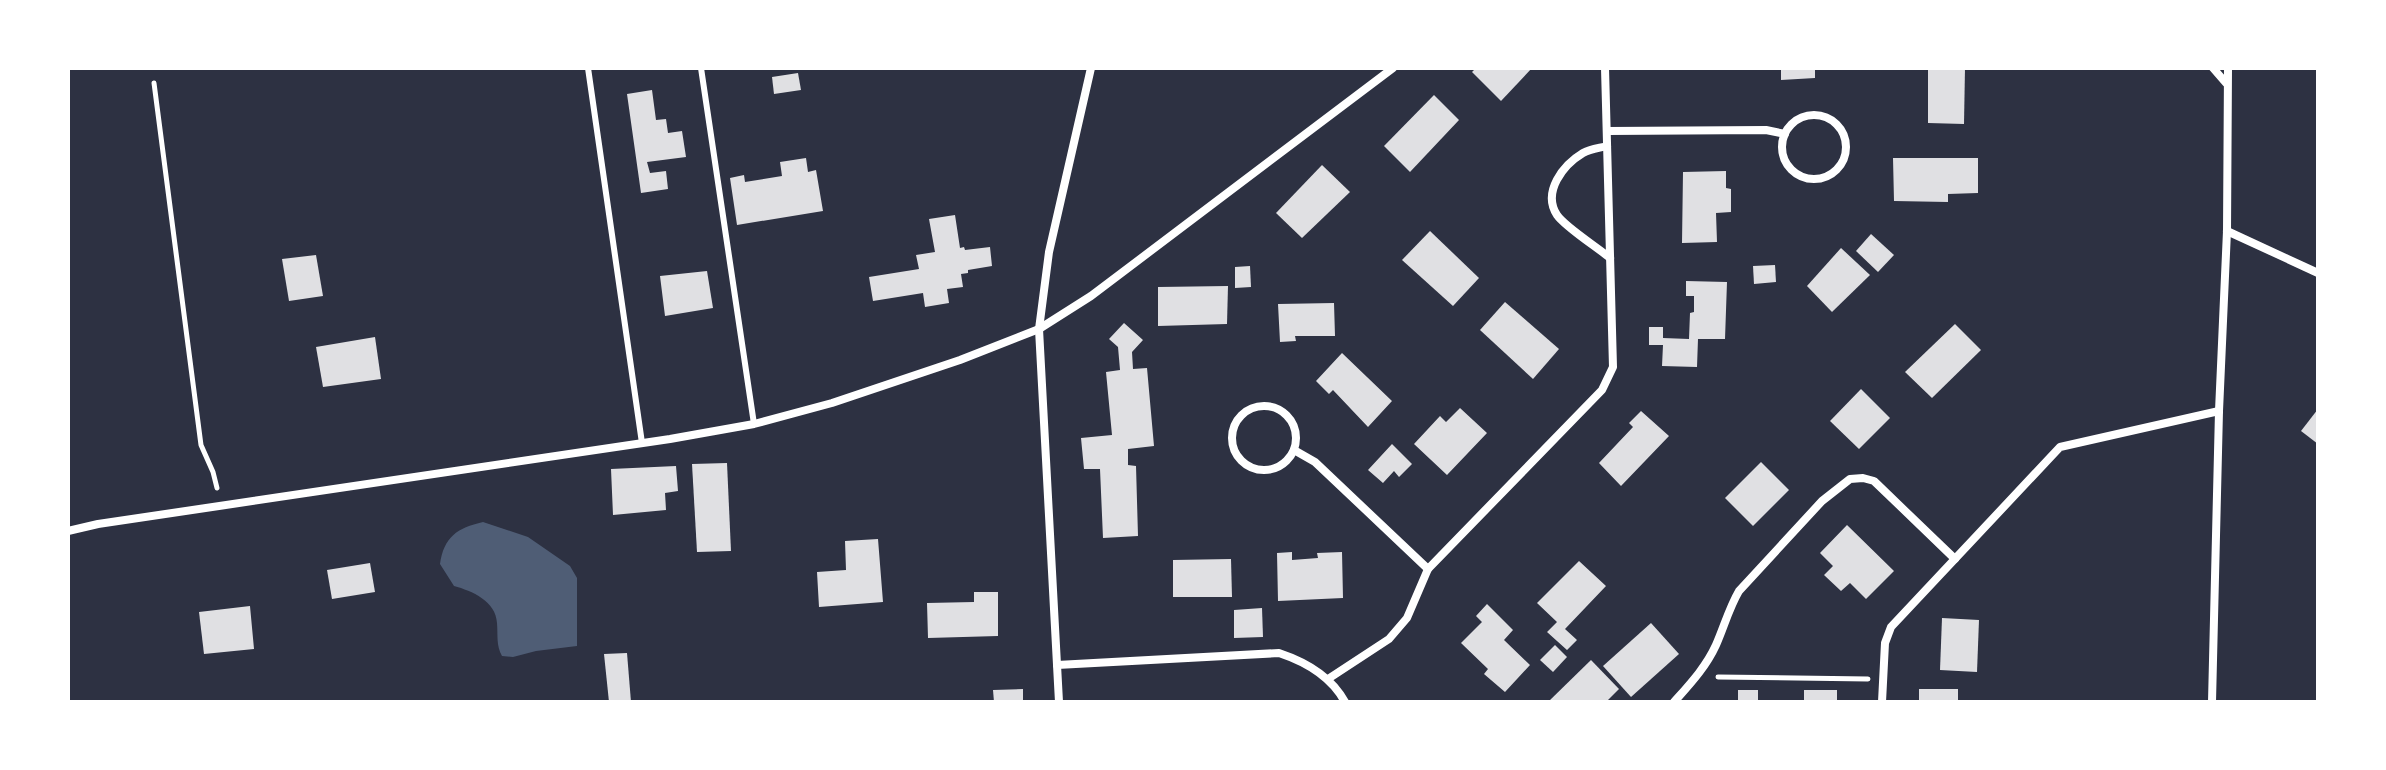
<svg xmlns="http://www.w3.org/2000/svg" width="2386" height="770" font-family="Lato,sans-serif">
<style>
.water{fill:#4f5d75}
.building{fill:#e0e0e3}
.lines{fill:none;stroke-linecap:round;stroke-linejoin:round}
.path{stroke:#fff;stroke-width:5}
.service{stroke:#fff;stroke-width:6}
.minor{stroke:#fff;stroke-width:8}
</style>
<rect width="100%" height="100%" fill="#2d3142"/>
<path class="water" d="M483 522 528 537 570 566 577 578V646L536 651 513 657 502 656C496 645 498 635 497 623 496 601 472 591 454 586L440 564C444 537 457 528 483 522Z"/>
<g class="building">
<polygon points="1476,68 1532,68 1501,101 1472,72"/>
<polygon points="1781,68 1815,68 1815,78 1781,80"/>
<polygon points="1928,68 1965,68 1964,124 1928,123"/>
<polygon points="798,73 801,90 774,94 772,77"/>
<polygon points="652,90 656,120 666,119 668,133 682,131 686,157 647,162 650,173 666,171 668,189 641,193 627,94"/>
<polygon points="1434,95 1459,120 1410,172 1384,146"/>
<polygon points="806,158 808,172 816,170 823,211 737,225 730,178 744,175 745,182 782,176 780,162"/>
<polygon points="1893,158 1978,158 1978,193 1948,194 1948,202 1894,201"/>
<polygon points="1322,165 1350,192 1302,238 1276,213"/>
<polygon points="1726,171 1726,188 1731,189 1731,212 1716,213 1717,242 1682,243 1683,172"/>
<polygon points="955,215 960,248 964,247 965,250 990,247 992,266 968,270 968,273 961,274 963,287 947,289 949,303 925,307 923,293 873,301 869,277 919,269 916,255 935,252 929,219"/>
<polygon points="1430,231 1479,278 1453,306 1402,260"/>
<polygon points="1871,234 1894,255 1878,272 1856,251"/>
<polygon points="1841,248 1870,275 1832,312 1807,286"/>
<polygon points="316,255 323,296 289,301 282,259"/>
<polygon points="1775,265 1776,282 1754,284 1753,266"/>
<polygon points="1250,266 1251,287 1235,288 1235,267"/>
<polygon points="707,271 713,308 665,316 660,276"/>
<polygon points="1686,281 1727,282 1725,339 1698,339 1697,367 1662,366 1663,345 1649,345 1649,327 1663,327 1663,338 1689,339 1690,313 1694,312 1694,296 1686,296"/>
<polygon points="1228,286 1227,324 1158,326 1158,287"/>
<polygon points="1505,302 1559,349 1533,379 1480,330"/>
<polygon points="1334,303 1335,336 1295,336 1296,341 1280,342 1278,304"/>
<polygon points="1124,323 1143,340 1132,352 1133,369 1147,368 1154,446 1128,449 1128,465 1136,466 1138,536 1103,538 1100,469 1084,469 1081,438 1112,435 1106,372 1120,370 1118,347 1109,339"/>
<polygon points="1955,324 1981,350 1932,398 1905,372"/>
<polygon points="375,337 381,379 323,387 316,347"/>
<polygon points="1342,353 1392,401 1368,427 1333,390 1329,394 1316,381"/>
<polygon points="1861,389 1890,418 1859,449 1830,421"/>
<polygon points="1460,408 1487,433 1447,475 1414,444 1440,416 1446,422"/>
<polygon points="2318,409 2318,444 2301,431"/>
<polygon points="1641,411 1669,436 1621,486 1599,463 1633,427 1629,423"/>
<polygon points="1392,444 1412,464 1399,477 1394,471 1383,483 1368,470"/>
<polygon points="1761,462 1789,490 1753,526 1725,498"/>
<polygon points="727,463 731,551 697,552 692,464"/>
<polygon points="676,466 678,491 665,493 666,510 613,515 611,469"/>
<polygon points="1847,525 1894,571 1866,599 1850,583 1841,591 1824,575 1833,566 1820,553"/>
<polygon points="878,539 883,602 819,607 817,572 846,570 845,541"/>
<polygon points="1292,552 1292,560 1318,558 1317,553 1342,552 1343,598 1278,601 1277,553"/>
<polygon points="1231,559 1232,597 1173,597 1173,560"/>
<polygon points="1579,561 1606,586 1565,629 1577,640 1567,650 1547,632 1557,622 1537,603"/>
<polygon points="370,563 375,592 332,599 327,570"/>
<polygon points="974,592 998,592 998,636 928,638 927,603 974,602"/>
<polygon points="1487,604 1513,630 1504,640 1530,665 1505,692 1484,674 1488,669 1461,643 1482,622 1476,616"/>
<polygon points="250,606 254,649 204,654 199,612"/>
<polygon points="1262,608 1263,637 1234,638 1234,610"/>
<polygon points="1942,618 1979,620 1977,672 1940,670"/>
<polygon points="1651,623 1679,654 1631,697 1603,666"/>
<polygon points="1555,645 1567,657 1553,672 1540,660"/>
<polygon points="627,653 631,702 609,702 604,654"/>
<polygon points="1591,660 1619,689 1606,702 1548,702"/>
<polygon points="1023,689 1023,702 994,702 993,690"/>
<rect x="1919" y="689" width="39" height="13"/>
<rect x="1738" y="690" width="20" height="12"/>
<rect x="1804" y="690" width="33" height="12"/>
</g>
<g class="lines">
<g class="path">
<polyline points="154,83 201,445 213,472 217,488"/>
<polyline points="1718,677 1868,679"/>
</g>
<g class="service">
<polyline points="588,68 642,443"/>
<polyline points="701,68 754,424"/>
</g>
<g class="minor">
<polyline points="2213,68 2226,83"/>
<circle cx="1814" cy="147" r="32"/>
<polyline points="1607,131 1766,130 1785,134"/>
<path d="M1607 146C1600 148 1590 149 1583 153 1563 165 1542 192 1557 215 1565 227 1597 247 1610 258"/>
<polyline points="2227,231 2318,273"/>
<circle cx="1264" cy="438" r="32"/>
<polyline points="1294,450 1315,462 1428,569"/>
<polyline points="68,531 98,524 670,439 754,424 832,403 960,360 1039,329 1091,296 1393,68"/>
<path d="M1057 665 1279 653C1306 662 1331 676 1345 702"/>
<polyline points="1328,679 1389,639 1407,618 1428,569 1602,390 1613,367 1605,68"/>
<polyline points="1059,702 1039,329 1049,252 1091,68"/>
<path d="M1674 702C1690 684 1706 667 1716 645 1724 627 1729 608 1739 591L1822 501 1850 479 1863 478 1874 481 1955 559"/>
<polyline points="1882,702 1885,643 1891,627 2060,447 2219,411"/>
<polyline points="2212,702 2219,411 2227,231 2228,68"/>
</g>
</g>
<rect width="2386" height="770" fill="none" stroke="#ffffff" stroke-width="140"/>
</svg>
